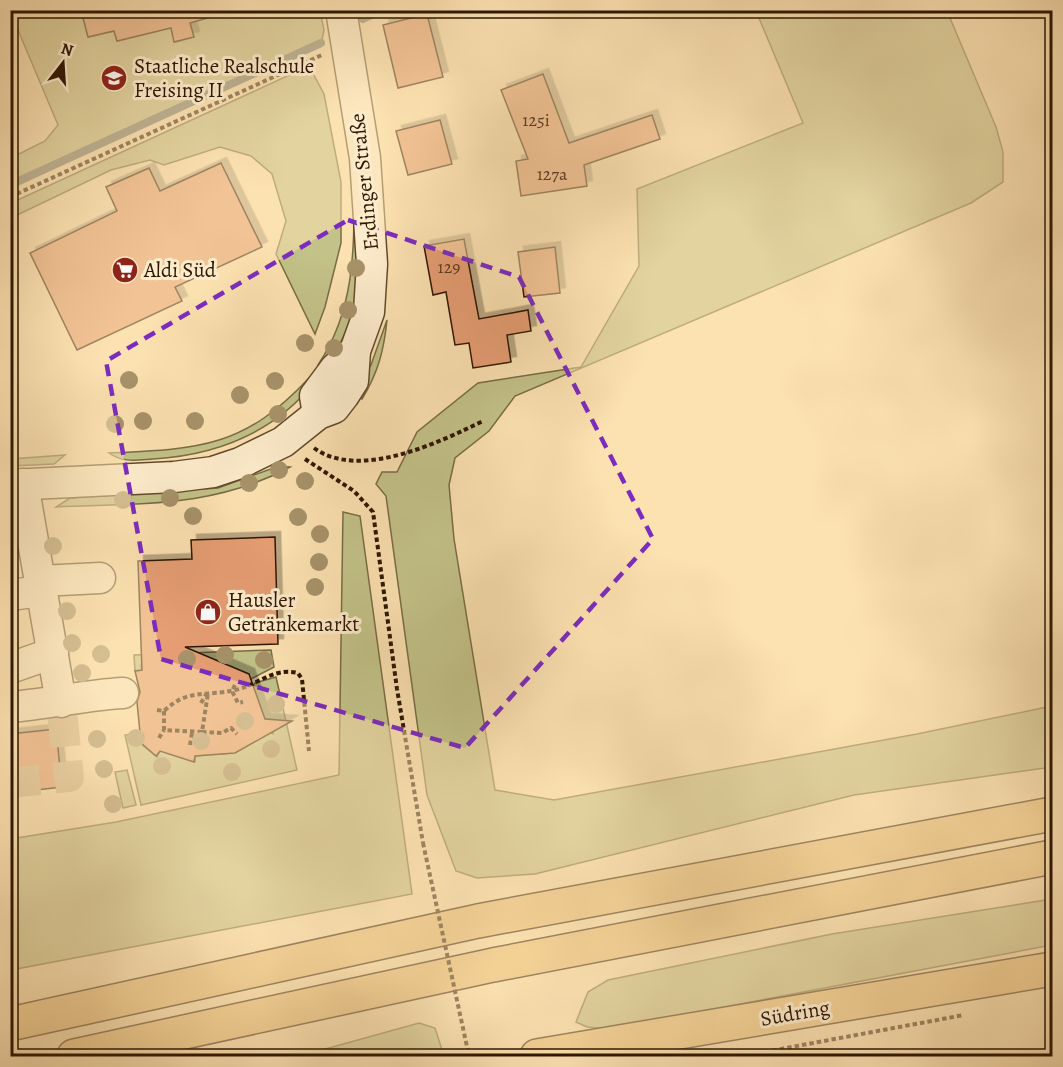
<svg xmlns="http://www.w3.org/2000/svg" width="1063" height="1067" font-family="Alegreya,serif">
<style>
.green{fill:#c3c289;stroke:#786c44;stroke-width:1.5}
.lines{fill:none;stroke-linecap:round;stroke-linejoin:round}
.stream{stroke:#73796d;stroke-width:8}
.building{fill:#e69d73;stroke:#2d1600;stroke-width:1.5;filter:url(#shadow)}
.minor-tunnel{stroke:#d3b88e;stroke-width:30;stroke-dasharray:30 15;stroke-linecap:butt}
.minor-casing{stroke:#61492c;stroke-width:33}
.major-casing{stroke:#2d1600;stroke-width:36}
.highway-casing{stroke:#2d1600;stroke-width:36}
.path{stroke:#2d1600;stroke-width:4;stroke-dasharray:4.5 3;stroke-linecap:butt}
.minor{stroke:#fdeccc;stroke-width:30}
.major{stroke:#eec078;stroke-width:33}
.highway{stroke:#eec078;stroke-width:33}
.path-bridge{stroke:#2d1600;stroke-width:4;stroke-dasharray:4.5 3;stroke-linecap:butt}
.tree{fill:#a7926a}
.marked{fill:none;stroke:#7b2cbf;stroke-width:4.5;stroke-dasharray:12 8;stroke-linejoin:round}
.labels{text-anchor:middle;stroke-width:6;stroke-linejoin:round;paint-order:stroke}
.number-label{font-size:18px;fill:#5b381d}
.poi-label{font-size:21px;fill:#2d1600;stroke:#fdeccc;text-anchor:start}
.street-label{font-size:21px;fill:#2d1600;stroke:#fdeccc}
</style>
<defs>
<filter id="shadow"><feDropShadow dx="5.5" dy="-5.5" stdDeviation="0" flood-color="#0004"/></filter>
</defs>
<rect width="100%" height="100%" fill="#fce1b1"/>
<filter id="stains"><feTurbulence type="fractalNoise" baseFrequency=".00333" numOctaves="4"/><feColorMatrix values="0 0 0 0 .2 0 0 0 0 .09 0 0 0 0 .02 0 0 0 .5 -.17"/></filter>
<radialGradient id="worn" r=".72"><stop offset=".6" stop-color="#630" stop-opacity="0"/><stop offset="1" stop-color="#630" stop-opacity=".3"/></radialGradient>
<g class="green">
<polygon points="10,11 81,11 88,37 114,31 117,41 140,35 166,11 175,42 193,37 189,17 215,11 320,11 324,30 322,40 11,184 11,158 45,141 58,125"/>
<polygon points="756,11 947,11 996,127 1003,152 1003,182 971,203 515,396 489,431 455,458 449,485 454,539 495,790 554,800 917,734 1052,706 1052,767 854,795 535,874 477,878 456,871 427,795 386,496 376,484 382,472 397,472 417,432 478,383 581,367 639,266 637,189 803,123"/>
<polygon points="309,66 324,94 341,182 341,243 325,307 315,334 276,254 286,221 272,174 251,156 220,147 164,165 150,160 111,170 11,218 11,203"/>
<path d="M354 175C356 217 363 264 355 304 350 328 337 351 324 371L318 365C357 307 354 243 354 175Z"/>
<path d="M387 320C384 350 378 373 362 399L354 394 371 365Z"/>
<path d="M309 378 314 383C273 433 218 455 153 459 137 460 123 463 109 453 199 449 244 448 309 378Z"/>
<polygon points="65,455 54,464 11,466 11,459"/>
<path d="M279 466 290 467C214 508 140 503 56 507L70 498 218 488Z"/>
<polygon points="343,512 360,516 412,894 11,970 11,839 116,822 339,775"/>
<polygon points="271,650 274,667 251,679 247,679 249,674 230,666 135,671 134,655"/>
<polygon points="276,677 297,770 141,805 125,735 151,731 141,744 157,757 162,748 195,762 196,752 204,755 225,754 254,724 273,734 277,720 256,718 252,708 260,706 253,686 255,683"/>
<polygon points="127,770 136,805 123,808 115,772"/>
<polygon points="1052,899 1052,945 608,1029 587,1027 576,1022 588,992 608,980 832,934"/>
<polygon points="419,1023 435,1028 444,1056 300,1056"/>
</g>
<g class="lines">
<g class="stream">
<polyline points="363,19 382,10"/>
<polyline points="10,185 321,43"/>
</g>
</g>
<g class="building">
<polygon points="81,10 210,10 211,17 190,23 194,37 174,42 171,28 117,41 114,31 88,37"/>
<polygon points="427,14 443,77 398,88 383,25"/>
<polygon points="543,74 569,143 652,115 660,139 584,165 587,186 521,196 516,161 528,159 501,90"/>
<polygon points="440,120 452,164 408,175 396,131"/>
<polygon points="221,163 262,247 175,287 182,301 77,350 30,253 117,211 106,187 149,168 160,191"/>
<polygon points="464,239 479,319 528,310 531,331 507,335 511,362 473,368 469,343 455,345 446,292 433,295 424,246"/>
<polygon points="555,247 560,293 524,297 518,252"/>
<polygon points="275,537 278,644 185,647 249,674 265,719 292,721 235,753 195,756 194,762 160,751 156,756 141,743 137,702 140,692 135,671 142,670 138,561 192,559 191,540"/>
<polygon points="56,729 62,787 10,793 10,734"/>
</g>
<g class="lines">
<polyline class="minor-tunnel" points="10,783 69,777 61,702"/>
<defs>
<g id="minor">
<polyline points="318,414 315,396 335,369 355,351"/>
<polyline points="23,484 61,702"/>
<polyline points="10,485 174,477 213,472 240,463 283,442 318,414 334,408 344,395 353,381 355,351 369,312 372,264 365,158 341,10"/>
<polyline points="40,581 100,578"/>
<polyline points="10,595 42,591"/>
<polyline points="10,668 53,653"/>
<path d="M10 707C48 704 85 695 123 693"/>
</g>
<polyline id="major" points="537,1056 1052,969"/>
<g id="highway">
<polyline points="10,1024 478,921 1052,814"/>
<polyline points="74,1056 493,965 1052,857"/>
</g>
</defs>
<use href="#minor" class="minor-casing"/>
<use href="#major" class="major-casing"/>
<use href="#highway" class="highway-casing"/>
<g class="path">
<polyline points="10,197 324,54"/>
<path d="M314 448C359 481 440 442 483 421"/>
<polyline points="305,459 354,491 373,512 397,689 423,843"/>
<polyline points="235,685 232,691 238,703 243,702"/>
<polyline points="201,703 207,693"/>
<path d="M157 710 164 711C188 688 206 697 235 690 256 686 273 667 298 673L302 679 309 751"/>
<polyline points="164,711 164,730 202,732 208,693"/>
<polyline points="202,732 222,733 231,728 237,734"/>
<polyline points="159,738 164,730"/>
<polyline points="190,745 192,733"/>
<polyline points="743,1056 964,1015"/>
</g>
<use href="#minor" class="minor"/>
<use href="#major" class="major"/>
<use href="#highway" class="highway"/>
<polyline class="path-bridge" points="423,843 469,1056"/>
</g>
<g class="tree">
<circle cx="356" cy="268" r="9"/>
<circle cx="348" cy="310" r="9"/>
<circle cx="305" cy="343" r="9"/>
<circle cx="334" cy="348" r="9"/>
<circle cx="129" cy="380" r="9"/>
<circle cx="275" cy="381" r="9"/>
<circle cx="240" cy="395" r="9"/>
<circle cx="278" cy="414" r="9"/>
<circle cx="143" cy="421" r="9"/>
<circle cx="195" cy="421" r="9"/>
<circle cx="115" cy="424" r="9"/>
<circle cx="279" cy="470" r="9"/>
<circle cx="305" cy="481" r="9"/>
<circle cx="249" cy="483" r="9"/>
<circle cx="170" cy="498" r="9"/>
<circle cx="123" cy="500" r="9"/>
<circle cx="193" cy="516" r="9"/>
<circle cx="298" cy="517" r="9"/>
<circle cx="320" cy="534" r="9"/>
<circle cx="53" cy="546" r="9"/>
<circle cx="319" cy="562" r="9"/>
<circle cx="315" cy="587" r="9"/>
<circle cx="67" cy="611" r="9"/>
<circle cx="72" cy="643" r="9"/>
<circle cx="101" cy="654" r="9"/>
<circle cx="225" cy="655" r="9"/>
<circle cx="187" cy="659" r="9"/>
<circle cx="264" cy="660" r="9"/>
<circle cx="82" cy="673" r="9"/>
<circle cx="276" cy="704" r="9"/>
<circle cx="245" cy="721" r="9"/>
<circle cx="136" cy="738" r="9"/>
<circle cx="97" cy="739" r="9"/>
<circle cx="201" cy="741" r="9"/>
<circle cx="271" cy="749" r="9"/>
<circle cx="162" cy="766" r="9"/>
<circle cx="104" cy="769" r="9"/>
<circle cx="232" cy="772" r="9"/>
<circle cx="113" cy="804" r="9"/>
</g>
<path d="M0 0H1063V1067H0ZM348 220 519 277 653 539 465 748 161 659 106 361Z" fill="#fce1b1" fill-opacity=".55" fill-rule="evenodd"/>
<path class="marked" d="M348 220 519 277 653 539 465 748 161 659 106 361Z"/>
<defs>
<symbol id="school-disc" viewBox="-11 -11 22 22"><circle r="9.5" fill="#8f2418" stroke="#fdeccc"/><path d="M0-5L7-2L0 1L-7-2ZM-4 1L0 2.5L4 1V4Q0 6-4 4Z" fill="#fff"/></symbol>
<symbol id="supermarket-disc" viewBox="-11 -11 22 22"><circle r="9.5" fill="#8f2418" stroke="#fdeccc"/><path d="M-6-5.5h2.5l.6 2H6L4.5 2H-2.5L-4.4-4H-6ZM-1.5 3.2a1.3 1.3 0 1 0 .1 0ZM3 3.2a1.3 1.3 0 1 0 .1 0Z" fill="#fff"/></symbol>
<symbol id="shop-disc" viewBox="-11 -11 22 22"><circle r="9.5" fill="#8f2418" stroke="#fdeccc"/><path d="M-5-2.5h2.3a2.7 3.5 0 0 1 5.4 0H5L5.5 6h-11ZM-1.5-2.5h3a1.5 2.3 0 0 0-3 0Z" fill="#fff"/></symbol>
</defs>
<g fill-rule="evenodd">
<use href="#school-disc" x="99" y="63" width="30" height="30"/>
<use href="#supermarket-disc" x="110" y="255" width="30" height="30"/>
<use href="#shop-disc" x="193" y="597" width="30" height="30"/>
</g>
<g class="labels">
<g class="number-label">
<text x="536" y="126">125i</text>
<text x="552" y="180">127a</text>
<text x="449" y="273">129</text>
</g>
<g class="poi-label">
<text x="134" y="73">Staatliche Realschule<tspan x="134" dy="24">Freising II</tspan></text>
<text x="144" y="277">Aldi Süd</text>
<text x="228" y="607">Hausler<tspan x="228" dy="24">Getränkemarkt</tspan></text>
</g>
<g class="street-label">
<text transform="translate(364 182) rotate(-96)" y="7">Erdinger Straße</text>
<text transform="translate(795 1013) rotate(-10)" y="7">Südring</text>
</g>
</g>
<rect width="1063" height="1067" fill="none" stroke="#fce1b1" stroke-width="36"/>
<rect x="12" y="12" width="1039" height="1043" fill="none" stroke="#2d1600" stroke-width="3"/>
<rect x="18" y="18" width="1027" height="1031" fill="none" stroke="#2d1600" stroke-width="1.5"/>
<g transform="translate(63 63) rotate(17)" stroke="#fdeccc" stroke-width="4.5" paint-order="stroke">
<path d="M0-4.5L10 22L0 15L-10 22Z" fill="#2d1600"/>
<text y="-9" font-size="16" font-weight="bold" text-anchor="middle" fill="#2d1600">N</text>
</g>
<rect width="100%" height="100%" filter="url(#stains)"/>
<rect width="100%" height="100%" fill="url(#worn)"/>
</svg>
